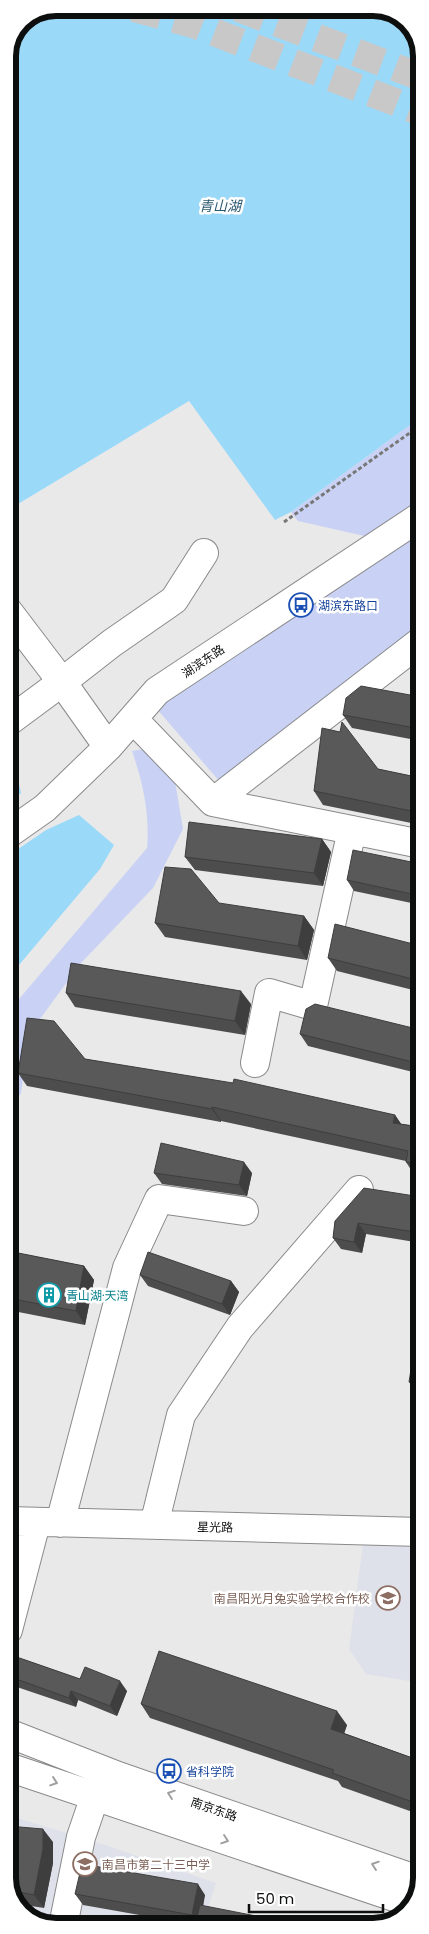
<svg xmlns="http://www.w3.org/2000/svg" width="429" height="1934" font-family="Poppins,'Noto Sans SC',sans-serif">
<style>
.built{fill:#dfe1ea}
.green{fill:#c9d2f4}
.water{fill:#9bd9f9}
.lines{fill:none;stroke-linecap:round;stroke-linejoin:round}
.major-tunnel{stroke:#c8c8c9;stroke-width:28;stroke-dasharray:28 14;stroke-linecap:butt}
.minor-casing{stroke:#8a8a8b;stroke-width:30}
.major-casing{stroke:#8a8a8b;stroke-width:30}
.path{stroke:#777778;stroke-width:3;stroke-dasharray:4 2.5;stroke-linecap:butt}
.minor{stroke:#fff;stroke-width:28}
.major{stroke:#fff;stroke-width:28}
.wall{fill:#4d4d4d}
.shaded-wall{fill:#3e3e3f}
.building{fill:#59595a;stroke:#3e3e3f}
.oneway{stroke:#9e9f9f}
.labels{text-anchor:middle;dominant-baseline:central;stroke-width:5;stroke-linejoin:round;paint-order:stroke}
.transit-label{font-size:12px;fill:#164399;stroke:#fff;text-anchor:start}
.street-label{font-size:12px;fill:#0d0e0e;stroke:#fff}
.culture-label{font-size:12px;fill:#0d838f;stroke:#fff;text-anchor:start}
.education-label{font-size:12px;fill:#785e54;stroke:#fff;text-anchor:end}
.water-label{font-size:14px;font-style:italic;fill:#2a5970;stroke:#fff}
.rim{fill:none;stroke:#0d0e0e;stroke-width:6}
</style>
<rect width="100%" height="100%" fill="#e9e9ea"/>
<path class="built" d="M363,1544L421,1547V1683L366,1674L349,1649Z
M8,1815L105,1845L216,1883L202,1926H50L24,1914L8,1887Z"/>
<path class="green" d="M421,417V502L369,537L298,521L291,512Z
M421,531V628L220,782L156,708Z
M150,748L175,781L183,829L153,888L81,963L29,1034L21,1093L8,1114V1012L147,848C150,814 143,783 132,751Z"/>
<path class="water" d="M56,8H379L405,20L421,47V417L291,512L275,520L189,401L8,510V56L22,21Z
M8,757L15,767L21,793L8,803Z
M79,815L114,845L100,869L8,978V856L46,830Z"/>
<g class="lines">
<path class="major-tunnel" d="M134,8L193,24L421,112
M238,8L421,77"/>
<g class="minor-casing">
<path id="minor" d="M8,611L62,682L108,747
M133,719L213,802L421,844
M8,722L62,682L112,643L174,600L204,553
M213,802L421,641
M8,834L45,808L108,747L157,691L421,516
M255,1063L269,993L313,1006L352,830
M8,1521L421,1532
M60,1523L127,1268L159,1199L244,1211
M154,1525L181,1415L240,1327L359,1190
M8,1630L36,1523
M63,1926L81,1837L95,1796"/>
</g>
<g class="major-casing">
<path id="major" d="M8,1733L118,1776L421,1881
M8,1767L412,1903"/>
</g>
<path class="path" d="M284,522L421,425
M95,1926L97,1914"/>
<use href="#minor" class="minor"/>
<use href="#major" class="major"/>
</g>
<path class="wall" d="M421,697V741L352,728L343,715Z
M378,769L421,778V825L323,805L314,791Z
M322,839L331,852L323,886L195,870L185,857Z
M421,864V905L354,891L347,880Z
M304,916L314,930L307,960L165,937L155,923Z
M421,946V992L337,971L328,958Z
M66,993L251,1004L245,1035L75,1007Z
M421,1030V1074L308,1046L300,1034Z
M85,1059L395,1115L401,1124L421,1127V1177L415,1176L406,1162V1161L221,1121V1122L27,1086L18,1073Z
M154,1173H252L247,1196L162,1184Z
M421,1197V1243L366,1234L362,1253L341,1249L333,1238L335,1221Z
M8,1251L84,1266L94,1280L85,1325L8,1310Z
M140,1275L231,1281L239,1292L230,1315L148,1286Z
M421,1352V1396L418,1395L409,1382Z
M8,1654L80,1679L127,1691L117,1716L78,1700L76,1707L8,1684Z
M141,1704L347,1725L344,1733L421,1761V1815L342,1787L338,1781L150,1718Z
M53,1842V1863L44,1908L18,1904L8,1887Z
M75,1894L205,1895L196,1925L83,1905Z"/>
<path class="shaded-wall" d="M322,839L331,852L323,886L314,873Z
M304,916L314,930L307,960L298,946Z
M241,991L251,1004L245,1035L235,1021Z
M212,1107L221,1121V1122L212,1109Z
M395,1115L404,1128L393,1123Z
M244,1162L252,1173L247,1196L239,1185Z
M358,1223L366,1234L362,1253L354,1242Z
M84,1266L94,1280L85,1325L76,1311Z
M231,1281L239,1292L230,1315L222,1304Z
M120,1681L127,1691L117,1716L110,1706Z
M71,1691L78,1700L76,1707L69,1698Z
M337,1711L347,1725L341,1743L331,1729Z
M43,1829L53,1842V1863L44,1908L34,1895Z
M198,1884L205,1895L200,1926L192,1915Z"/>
<path class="building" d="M361,686L421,697V729L343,715L346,698Z
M342,722L378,769L421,778V813L314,791L322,728L340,732Z
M189,822L322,839L314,873L185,857Z
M353,850L421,864V896L347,880Z
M165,867L191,869L219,903L304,916L298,946L155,923Z
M335,924L421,946V981L328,958Z
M71,963L241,991L235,1021L66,993Z
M315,1004L421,1030V1064L300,1034L306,1009Z
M27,1018L54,1021L85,1059L233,1083L234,1079L395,1115L393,1123L421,1127V1165L406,1162L408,1151L212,1107V1109L18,1073Z
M161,1143L244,1162L239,1185L154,1173Z
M364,1188L421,1197V1233L358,1223L354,1242L333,1238L335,1221Z
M8,1251L84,1266L76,1311L8,1298Z
M148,1252L231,1281L222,1304L140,1275Z
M414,1351L421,1352V1384L409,1382Z
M159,1651L337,1711L331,1729L421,1761V1805L332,1773L334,1770L141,1704Z
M8,1654L80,1679L85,1667L120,1681L110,1706L71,1691L69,1698L8,1676Z
M8,1826L43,1829V1849L34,1895L10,1890L8,1887Z
M82,1864L198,1884L192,1915L75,1894Z
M200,1905L307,1926H195Z"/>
<defs><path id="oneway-chevron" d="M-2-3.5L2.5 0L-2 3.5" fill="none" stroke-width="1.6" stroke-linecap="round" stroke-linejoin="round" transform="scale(1.25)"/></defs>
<g class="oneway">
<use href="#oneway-chevron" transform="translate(54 1782) rotate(19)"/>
<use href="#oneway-chevron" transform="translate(171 1794) rotate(-161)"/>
<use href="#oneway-chevron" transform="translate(225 1840) rotate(19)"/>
<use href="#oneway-chevron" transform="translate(375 1865) rotate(-161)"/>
</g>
<defs>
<g id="bus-ring" transform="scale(1.25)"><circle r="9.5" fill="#fff" stroke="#1a4fb4" stroke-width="1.5"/><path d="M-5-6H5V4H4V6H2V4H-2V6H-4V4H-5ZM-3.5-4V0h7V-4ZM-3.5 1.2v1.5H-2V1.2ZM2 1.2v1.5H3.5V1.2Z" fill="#1a4fb4"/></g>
<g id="building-ring" transform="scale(1.25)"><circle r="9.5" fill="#fff" stroke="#0f9aa8" stroke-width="1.5"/><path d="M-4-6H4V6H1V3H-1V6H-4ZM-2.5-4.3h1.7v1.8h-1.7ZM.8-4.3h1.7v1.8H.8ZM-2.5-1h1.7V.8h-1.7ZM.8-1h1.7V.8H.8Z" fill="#0f9aa8"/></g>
<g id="school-ring" transform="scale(1.25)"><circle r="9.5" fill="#fff" stroke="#8d6e63" stroke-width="1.5"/><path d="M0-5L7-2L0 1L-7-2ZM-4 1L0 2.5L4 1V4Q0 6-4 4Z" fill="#8d6e63"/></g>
</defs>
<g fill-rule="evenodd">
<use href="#bus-ring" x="301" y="605"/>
<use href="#building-ring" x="49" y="1295"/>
<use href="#school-ring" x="388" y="1598"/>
<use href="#bus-ring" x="169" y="1771"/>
<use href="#school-ring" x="85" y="1864"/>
</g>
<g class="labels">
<g class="transit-label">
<text x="318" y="605">湖滨东路口</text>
<text x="186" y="1771">省科学院</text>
</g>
<g class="street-label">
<text transform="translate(203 661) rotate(-34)">湖滨东路</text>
<text transform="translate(215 1527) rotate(1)">星光路</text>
<text transform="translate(214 1809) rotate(19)">南京东路</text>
</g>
<g class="culture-label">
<text x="66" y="1295">青山湖·天湾</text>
</g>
<g class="education-label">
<text x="370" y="1598">南昌阳光月兔实验学校合作校</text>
<text x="102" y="1864" text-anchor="start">南昌市第二十三中学</text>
</g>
<g class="water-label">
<text x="220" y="206">青山湖</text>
</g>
</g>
<path d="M0 0H429V1934H0ZM56 16H373A40 40 0 0 1 413 56V1878A40 40 0 0 1 373 1918H56A40 40 0 0 1 16 1878V56A40 40 0 0 1 56 16Z" fill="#fff" fill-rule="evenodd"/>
<path class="rim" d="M56 16H373A40 40 0 0 1 413 56V1878A40 40 0 0 1 373 1918H56A40 40 0 0 1 16 1878V56A40 40 0 0 1 56 16Z"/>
<path d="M249 1904v8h134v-8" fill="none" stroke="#0d0e0e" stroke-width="2.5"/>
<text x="256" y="1904" font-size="15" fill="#0d0e0e" stroke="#ffffff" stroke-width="4" paint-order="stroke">50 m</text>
</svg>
